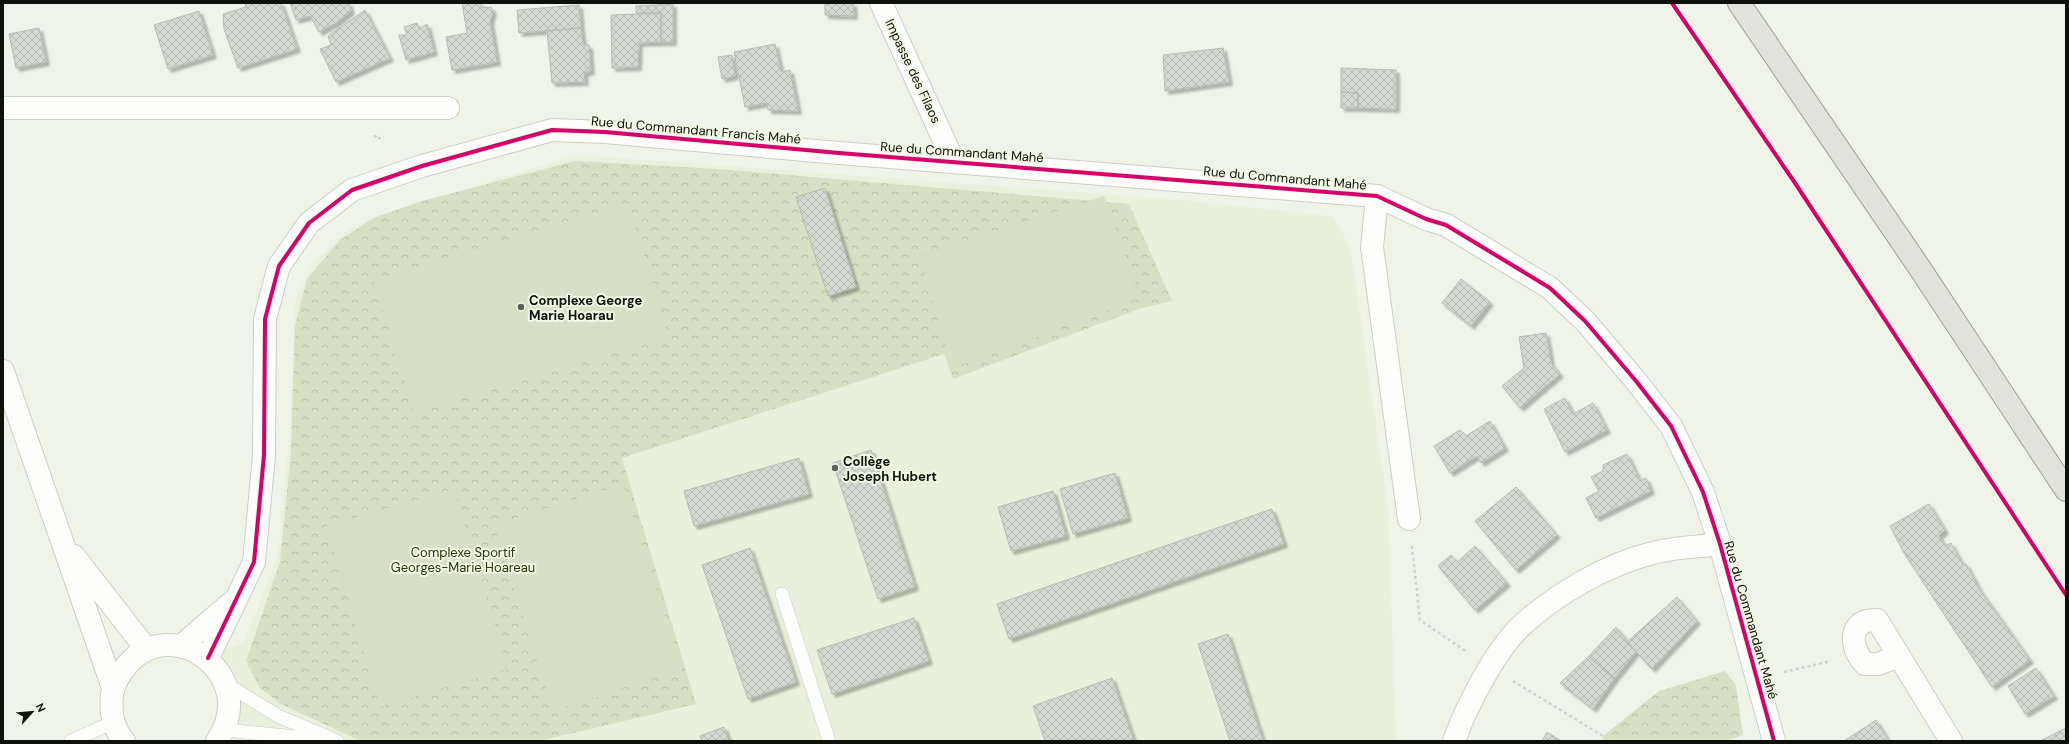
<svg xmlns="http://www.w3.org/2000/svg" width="2069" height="744" font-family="'DM Sans',sans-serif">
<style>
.built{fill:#e9f0db}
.park{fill:url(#park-crowns)}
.garden{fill:#d7dfc4}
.building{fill:url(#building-cross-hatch);stroke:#b8bbb3;filter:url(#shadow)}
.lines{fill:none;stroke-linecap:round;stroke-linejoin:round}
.service-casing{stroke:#cbcec4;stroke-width:14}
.minor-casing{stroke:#cbcec4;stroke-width:24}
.tertiary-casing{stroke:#cbcec4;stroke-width:24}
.primary-casing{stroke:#999e8d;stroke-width:24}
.path{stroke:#d1d1ce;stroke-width:2.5;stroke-dasharray:3 3;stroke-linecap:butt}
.service{stroke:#fdfdfc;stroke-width:13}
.minor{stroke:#fdfdfc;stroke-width:22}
.tertiary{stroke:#fdfdfc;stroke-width:22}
.primary{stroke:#e1e3db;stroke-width:22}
.cycleway-casing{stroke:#f2f8e4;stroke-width:6}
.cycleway{stroke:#d6006c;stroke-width:4}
.poi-dot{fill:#5d6058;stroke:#f2f8e4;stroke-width:1.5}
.labels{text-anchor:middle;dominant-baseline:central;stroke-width:4;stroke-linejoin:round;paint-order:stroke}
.street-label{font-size:13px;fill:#0e100a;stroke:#f2f8e4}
.poi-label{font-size:13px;font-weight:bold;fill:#0e100a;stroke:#f2f8e4;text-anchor:start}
.park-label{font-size:13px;fill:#2c3506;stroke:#f2f8e4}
</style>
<defs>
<pattern id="park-crowns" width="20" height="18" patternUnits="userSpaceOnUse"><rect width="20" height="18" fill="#d7dfc4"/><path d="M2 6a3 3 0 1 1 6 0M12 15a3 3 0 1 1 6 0" fill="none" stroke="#b7bea7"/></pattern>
<pattern id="building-cross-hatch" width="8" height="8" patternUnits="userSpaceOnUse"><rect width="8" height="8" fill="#d6d9d0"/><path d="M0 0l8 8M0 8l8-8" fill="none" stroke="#b6b9b1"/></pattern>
<filter id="shadow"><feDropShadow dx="3.5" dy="3.5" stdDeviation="1" flood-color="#0004"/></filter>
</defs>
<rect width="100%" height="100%" fill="#f0f4e8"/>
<path class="built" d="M577,155L1171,199L1332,216L1350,246L1388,507L1396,741H217L229,712L208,658L244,642L278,556L290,430L295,301L315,261L349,230L370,218Z"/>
<path class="park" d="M575,161L718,169L1129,204L1172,301L1142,308L953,379L944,354L622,458L696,704L539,741H361L281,704L259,687L246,661L280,562L291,452L295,326L307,279L340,240L374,218L419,202Z
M1725,671L1736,685L1743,735L1726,741H1603V736L1659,691Z"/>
<path class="garden" d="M1104,196L1141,298L952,368L920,256Z
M628,203L668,335L414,412L373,280Z
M623,484L682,669L553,711L494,525Z
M454,489L508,669L380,707L326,526Z"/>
<path class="building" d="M245,3H281L297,49L238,68L224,29L223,14L246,7Z
M290,3H349L351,11L336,23L319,32L310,16L296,20Z
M462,3H481L482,8L491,7L493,12L490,21L497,62L452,70L446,37L467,33Z
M825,3H853L854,16L825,15Z
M673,4V42H661V13H636V6Z
M579,5L581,28L519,33L517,10Z
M365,10L390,58L336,82L320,49L331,45L328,36Z
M199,11L213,55L168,69L154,25Z
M661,13V42L639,43L638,67L612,68L611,15Z
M417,23L419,29L427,24L434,52L406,60L399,35H407L404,27Z
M39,28L46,62L16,68L9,34Z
M581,28L583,45H589L591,71L584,73L585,82L552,83L547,31Z
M775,44L781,72L790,70L798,111L768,110L767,103L745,107L734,52Z
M1223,48L1229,82L1165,91L1163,55Z
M732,55L735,76L722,79L718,57Z
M1341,68L1396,70V109L1358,108V93L1341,92Z
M1341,92L1358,93V108H1341Z
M825,188L856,287L828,296L796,197Z
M1461,279L1490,302L1471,326L1442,303Z
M1546,333L1551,363L1560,374L1520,408L1502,386L1524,368L1519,337Z
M1565,398L1573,414L1593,403L1607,430L1565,452L1544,409Z
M1490,421L1505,448L1481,463L1477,456L1450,473L1434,446L1460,430L1466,436Z
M871,450L915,587L878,599L833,463Z
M1627,454L1640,481L1646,478L1651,491L1596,518L1586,498L1599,491L1591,477L1603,471V465Z
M799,458L809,494L694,526L684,491Z
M1115,473L1128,518L1073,534L1060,489Z
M1516,487L1557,535L1516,570L1475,521Z
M1053,491L1066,536L1011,551L998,507Z
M1929,504L1945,530L1939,536L1945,546L1951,543L1963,565L1966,564L1980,590L2030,660L1992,687L1904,553L1890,526Z
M1272,509L1284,544L1009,639L997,604Z
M1475,546L1507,583L1475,610L1438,566L1451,555L1457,562Z
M750,548L796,682L748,699L702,565Z
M1677,597L1697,621L1652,669L1627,642Z
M914,618L929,661L832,694L817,650Z
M1616,627L1636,652L1614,679L1589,656Z
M1228,634L1263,741H1230L1198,644Z
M1589,656L1614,679L1593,709L1560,683Z
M2036,668L2054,696L2025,714L2008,686Z
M1112,678L1134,741H1045L1033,706Z
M1876,720L1889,741H1844Z
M724,727L729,741H702L700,736Z
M2066,728V741H2040Z
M1547,732L1561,741H1542Z"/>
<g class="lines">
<g class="service-casing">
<path id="service" d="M782,594L829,741
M225,683L278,716L337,741
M225,730L325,740
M71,741L114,722"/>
</g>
<g class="minor-casing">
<path id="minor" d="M881,3L954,162
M3,108H448
M1377,196L1372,247L1409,519
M1899,656L1878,664H1865C1849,648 1848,618 1877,620L1951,741
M1454,741C1466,707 1495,651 1521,626C1556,594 1607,564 1653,553C1674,547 1698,547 1720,544"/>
</g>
<g class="tertiary-casing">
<path id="tertiary" d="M3,371L113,688
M74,556L147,650
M181,646L231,603
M208,658L254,562L264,455L265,319L279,266L309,223L352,190L422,166L552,130L605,132L839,153L1377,196L1426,219L1446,225L1550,288L1585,321L1636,381L1671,426L1703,492L1720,544L1774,741
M124,741C113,729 110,711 112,695C114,683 120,673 128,664C174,612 261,677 217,741"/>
</g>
<g class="primary-casing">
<path id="primary" d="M1739,3L1919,267L2066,490"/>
</g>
<path class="path" d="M375,135L376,139L384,137
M1412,546L1420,620L1467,652
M1784,672L1831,661
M1513,681L1603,736"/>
<use href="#service" class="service"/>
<use href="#minor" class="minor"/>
<use href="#tertiary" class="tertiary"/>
<use href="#primary" class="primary"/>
<g class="cycleway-casing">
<path id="cycleway" d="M1672,3L1795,183L2066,595
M208,658L254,562L264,455L265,319L279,266L309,223L352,190L422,166L552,130L605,132L839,153L1377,196L1426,219L1446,225L1550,288L1585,321L1636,381L1671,426L1703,492L1720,544L1774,741"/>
</g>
<use href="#cycleway" class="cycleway"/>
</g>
<g class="poi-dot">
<circle cx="521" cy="307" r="4"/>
<circle cx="835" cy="468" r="4"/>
</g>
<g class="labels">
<g class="street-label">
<text transform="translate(913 71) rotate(65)">Impasse des Filaos</text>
<text transform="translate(696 130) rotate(5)">Rue du Commandant Francis Mahé</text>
<text transform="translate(962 152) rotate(4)">Rue du Commandant Mahé</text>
<text transform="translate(1285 178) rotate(5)">Rue du Commandant Mahé</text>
<text transform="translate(1751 620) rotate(74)">Rue du Commandant Mahé</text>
</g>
<g class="poi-label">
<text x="529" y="300">Complexe George<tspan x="529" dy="15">Marie Hoarau</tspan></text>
<text x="843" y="461">Collège<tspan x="843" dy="15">Joseph Hubert</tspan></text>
</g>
<g class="park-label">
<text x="463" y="552">Complexe Sportif<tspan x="463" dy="15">Georges-Marie Hoareau</tspan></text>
</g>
</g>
<rect width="2069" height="744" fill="none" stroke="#0e100a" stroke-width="8"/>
<g transform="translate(32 712) rotate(63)" stroke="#f2f8e4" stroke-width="3" paint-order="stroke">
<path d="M0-3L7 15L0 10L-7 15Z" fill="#0e100a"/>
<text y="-6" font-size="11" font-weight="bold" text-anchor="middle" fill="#0e100a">N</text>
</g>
</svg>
